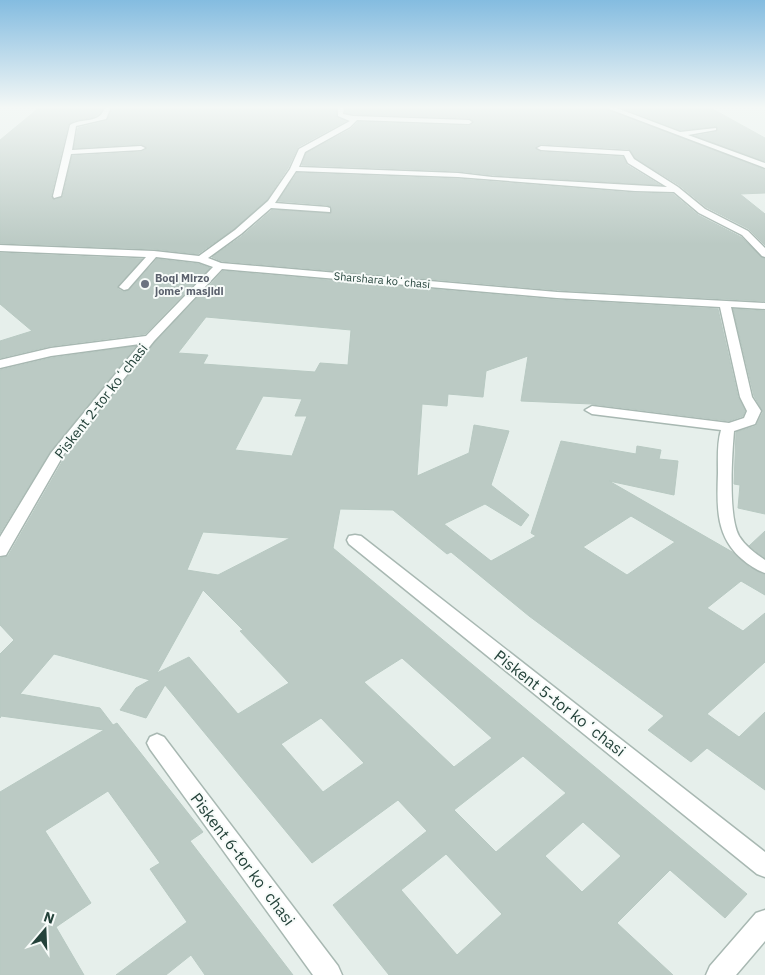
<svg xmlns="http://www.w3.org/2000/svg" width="765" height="975" font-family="'IBM Plex Sans',sans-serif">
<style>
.building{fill:#bbcac4;stroke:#b8c9c2;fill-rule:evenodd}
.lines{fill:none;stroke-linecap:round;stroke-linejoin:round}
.minor-casing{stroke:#a8b8b2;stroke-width:3}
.minor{fill:#fff;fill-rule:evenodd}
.worship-dot{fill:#6b7280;stroke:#f7fbf9;stroke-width:2}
.labels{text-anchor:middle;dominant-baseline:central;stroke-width:4;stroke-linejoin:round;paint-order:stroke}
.far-worship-label{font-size:11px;font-weight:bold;fill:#5b616d;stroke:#f7fbf9;text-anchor:start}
.far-street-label{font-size:11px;fill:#24423a;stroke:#f7fbf9}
.street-label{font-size:14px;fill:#24423a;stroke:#f7fbf9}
.near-street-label{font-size:16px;fill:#24423a;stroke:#f7fbf9}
</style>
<rect width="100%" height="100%" fill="#e6efeb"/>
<path class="building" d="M40,107H103L101,112L94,117L74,121L68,125L51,196L55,200L63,196L72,156L141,152L147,149L141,144L74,148L78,128L106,121L113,107H336L337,118L346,121L298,147L288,168L267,200L234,229L198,254L154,249L0,243V140Z
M346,107H602L765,170V193L740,194L765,214V245L749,229L706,207L679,185L635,158L629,149L541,144L535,147L541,152L623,157L627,165L660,185L492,175L458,171L302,165L306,153L351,129L358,122L469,126L474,123L469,118L353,114L345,113Z
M620,107H709L765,138V161L695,136L716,132L717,127L680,130Z
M297,173L458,179L635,193L673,194L698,215L741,237L761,257L765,259V301L557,290L221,261L212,257L242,236L272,210L331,213L332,207L327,205L278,201Z
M0,253L142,259L118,286V289L124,292L129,290L157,259L199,264L210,268L145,334L51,346L0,358V341L32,331L0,304Z
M223,271L557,300L718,309L738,397L745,411L743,416L729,421L592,404L521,401L528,356L486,371L483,397L448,394L447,406L422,404L417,476L469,453L474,425L509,431L491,485L529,515L521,526L485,504L444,524L491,561L536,536L531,533L561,441L636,454L637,446L661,450L659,459L678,461L674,495L609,481L734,553L749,567L765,575V595L741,581L707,608L743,631L765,613V662L707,714L739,737L765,712V790L707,748L691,762L648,730L664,716L529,616L451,552L447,554L393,510L340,509L333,548L747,894L725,918L670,870L617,923L673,975H389L333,905L427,831L398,800L312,863L165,685L146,718L120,710L136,688L150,680L54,654L20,694L100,708L113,725L117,723L203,832L190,841L293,975H205L191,955L166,975H116L187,922L150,869L160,863L108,791L45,831L91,903L56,927L84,975H0V792L104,730L1,716L0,718V654L14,640L0,625V558L8,556L66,455L155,342ZM206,317L351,330L348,365L320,363L315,372L203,364L208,355L178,353ZM263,396L302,399L295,416H307L292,456L235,450ZM631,516L675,542L627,575L583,547ZM203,532L290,538L218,575L187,570ZM203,590L243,630L240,631L289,683L238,714L189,657L157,673ZM402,658L492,738L454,767L364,682ZM321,718L364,763L323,792L281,744ZM523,756L566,793L496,852L454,810ZM583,822L621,856L582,892L545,856ZM446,854L502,914L457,955L401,890Z
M733,309L765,311V514L738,508L740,485L734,484L736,432L756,426L763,412L754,396Z
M136,346L50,452L0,533V370L51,358Z
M765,531V558L749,546Z"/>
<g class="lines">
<g class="minor-casing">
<path id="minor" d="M105,107H111L106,119L76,126L72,150L141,146L145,148L141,150L71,154L61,196L54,198L53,196L70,125C82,117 100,125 105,107Z
M338,107H344L343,114L353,116L469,120L472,122L469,124L357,120L350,127L305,152L299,167L458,173L492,177L667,187L628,163L624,155L541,150L537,148L541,146L626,151H629L634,159L678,187L705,209L748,231L765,248V257L762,256L742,235L699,213L674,192L635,191L458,177L296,171L275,203L327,207L330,208V212L271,208L241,234L208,258L221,263L557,292L765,303V309L731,307L752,397L761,411L755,424L734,431C732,455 728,516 739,536C745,546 755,553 765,560V573C756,570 749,565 742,559C715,536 717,505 718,473C718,459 717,443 721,430L592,414L585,410L592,406L729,423L744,418L747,411L740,397L720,307L557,298L222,269L154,341L64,454L6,555L0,556V537L51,453L140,344L51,356L0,368V360L51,348L146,336L213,267L199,262L156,257L128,289L124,290L119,287L146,257L0,251V245L154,251L199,256L235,230L268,201L290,169L299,149L350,121L338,116Z
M604,107H614L680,132L716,128V130L688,135L765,163V168Z
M355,535L361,536L765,852V877L757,874L349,544L347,540L349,536Z
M157,734L164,737L338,966L342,975H313L150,749L147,743L150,737Z
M765,910V941L736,975H706L710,966L756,913Z"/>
</g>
<use href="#minor" class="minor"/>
</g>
<linearGradient id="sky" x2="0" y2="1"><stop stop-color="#84bce0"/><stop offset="0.44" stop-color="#f4f8f6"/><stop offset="1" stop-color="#f4f8f6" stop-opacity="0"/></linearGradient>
<rect width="765" height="244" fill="url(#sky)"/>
<circle class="worship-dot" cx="145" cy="284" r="5"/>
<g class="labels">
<g class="far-worship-label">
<text x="155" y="278">Boqi Mirzo<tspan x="155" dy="13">jome’ masjidi</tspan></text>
</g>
<g class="far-street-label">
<text transform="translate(382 280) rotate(5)">Sharshara koʻchasi</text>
</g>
<g class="street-label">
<text transform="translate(101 401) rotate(-52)">Piskent 2-tor koʻchasi</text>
</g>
<g class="near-street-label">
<text transform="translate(560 703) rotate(38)">Piskent 5-tor koʻchasi</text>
<text transform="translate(243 859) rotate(53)">Piskent 6-tor koʻchasi</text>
</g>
</g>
<g transform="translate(45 930) rotate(19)" stroke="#f7fbf9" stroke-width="4" paint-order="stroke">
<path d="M0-4L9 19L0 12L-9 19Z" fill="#24423a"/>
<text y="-8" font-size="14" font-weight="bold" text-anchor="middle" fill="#24423a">N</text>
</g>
</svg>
